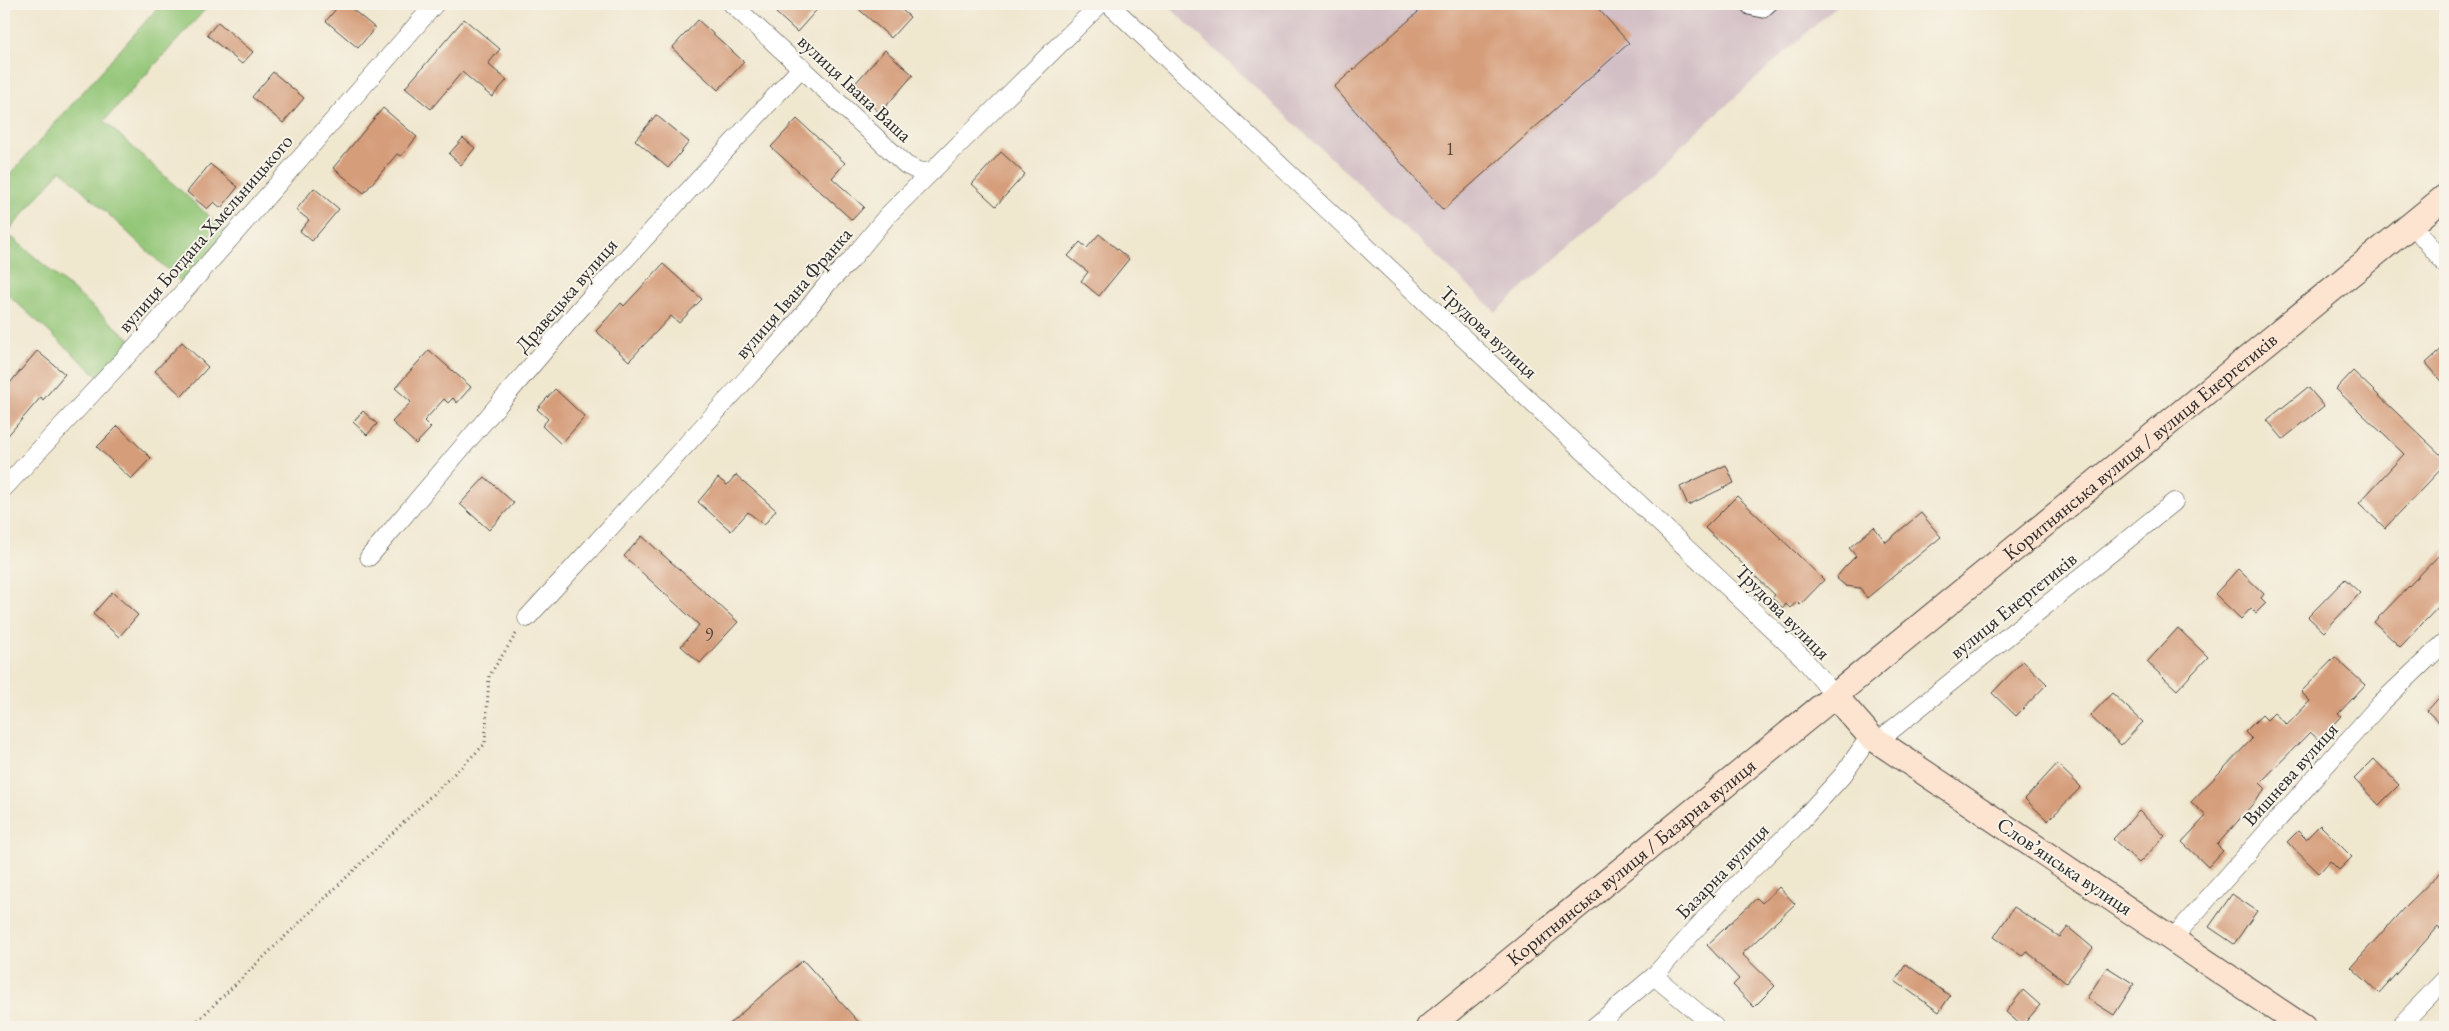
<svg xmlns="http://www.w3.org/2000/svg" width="2449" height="1031" font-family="'EB Garamond',serif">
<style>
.industrial{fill:#d2bec5}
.green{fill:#93c677;stroke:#5f7851}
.building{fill:#d59d7a}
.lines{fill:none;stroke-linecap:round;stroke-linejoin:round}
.lane-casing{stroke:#494744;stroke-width:11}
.street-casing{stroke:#494744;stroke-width:19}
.secondary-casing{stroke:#494744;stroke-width:27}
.path{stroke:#494744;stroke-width:3;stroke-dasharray:1 4;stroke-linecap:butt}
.lane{stroke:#fff;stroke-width:9}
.street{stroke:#fff;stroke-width:18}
.secondary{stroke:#fde4d1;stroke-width:25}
.labels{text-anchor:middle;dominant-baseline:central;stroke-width:4;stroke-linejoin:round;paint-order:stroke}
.number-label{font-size:18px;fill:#56483f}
.street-label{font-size:20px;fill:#2b2b2b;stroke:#f7f3e8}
</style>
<rect width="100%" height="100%" fill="#f7f3e8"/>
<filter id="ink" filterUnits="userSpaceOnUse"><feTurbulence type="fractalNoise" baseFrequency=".02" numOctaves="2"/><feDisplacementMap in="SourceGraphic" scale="10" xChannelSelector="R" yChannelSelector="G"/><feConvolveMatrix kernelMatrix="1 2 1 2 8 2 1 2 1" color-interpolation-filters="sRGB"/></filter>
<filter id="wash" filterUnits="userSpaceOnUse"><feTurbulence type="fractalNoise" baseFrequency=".0096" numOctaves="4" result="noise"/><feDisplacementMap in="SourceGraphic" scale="20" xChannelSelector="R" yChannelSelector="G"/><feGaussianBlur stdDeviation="1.12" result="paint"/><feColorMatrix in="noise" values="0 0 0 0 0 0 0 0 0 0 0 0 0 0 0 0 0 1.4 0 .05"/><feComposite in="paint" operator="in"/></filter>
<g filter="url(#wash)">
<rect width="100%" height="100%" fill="#f0e7cf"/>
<path class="industrial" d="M1166,4H1839L1496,312Z"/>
<path class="green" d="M161,4H210L104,121L231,236L186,287L61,170L7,233L137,345L102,380L4,291V181Z"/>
<g id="blocks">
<path class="building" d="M340,4H346L375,28L358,48L326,21Z
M784,4H822L797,32L776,13Z
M853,4H895L910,17L891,38Z
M1427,4H1594L1629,43L1443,210L1334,87Z
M464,19L500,49L488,64L507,80L492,97L462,72L431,109L405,88Z
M698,20L744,62L718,90L672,48Z
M218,22L253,52L242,64L207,35Z
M885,50L913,75L880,113L851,88Z
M273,72L304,98L283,123L252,97Z
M383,108L417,137L401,156L397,154L364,193L333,168Z
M656,115L689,142L668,168L635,140Z
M797,119L845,163L832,178L864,207L852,220L771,147Z
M463,138L475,148L461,165L449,154Z
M1001,152L1025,174L996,206L972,184Z
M210,164L238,187L221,208L214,202L207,209L187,192Z
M314,188L339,209L312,241L300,231L309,220L296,210Z
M1099,234L1129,259L1099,296L1081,281L1088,272L1068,256L1080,242L1087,248Z
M663,264L702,299L679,323L671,316L629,361L596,331L621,303L624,306Z
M182,342L208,367L182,396L155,371Z
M2445,346V385L2426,363Z
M429,350L471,387L457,403L453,398L448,403L444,399L424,421L431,428L416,444L392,422L411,402L395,388Z
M37,351L65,374L43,400L41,397L4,440V390Z
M2353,371L2445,459V465L2385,528L2359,503L2404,454L2336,389Z
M2308,387L2324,406L2283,439L2267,420Z
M555,389L585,417L561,444L542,426L548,419L537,409Z
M363,411L377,424L367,435L353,422Z
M118,426L151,458L131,479L97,447Z
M1726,465L1734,483L1688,505L1680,487Z
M736,475L776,510L764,525L748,512L731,531L698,502L718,478L727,485Z
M485,477L514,503L489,530L460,504Z
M1737,496L1824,580L1800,605L1797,602L1790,608L1786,604L1783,608L1772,598L1775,595L1705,528Z
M1921,513L1941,537L1867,598L1860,588L1846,586L1836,578L1844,568L1856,556L1849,548L1874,527L1886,542Z
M642,536L738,622L700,663L681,646L699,625L624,556Z
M2445,549V600L2400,647L2374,622Z
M2238,569L2264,594L2261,598L2266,603L2256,613L2251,608L2241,619L2215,594Z
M2345,579L2360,593L2324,632L2308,617Z
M112,592L138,615L119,637L93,614Z
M2178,628L2208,657L2177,690L2147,662Z
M2335,657L2365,685L2338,714L2341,716L2319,740L2310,732L2260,783L2266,789L2217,845L2223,851L2208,867L2182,842L2206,816L2191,802L2252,739L2245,732L2262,715L2267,720L2274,713L2287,725L2310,701L2301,692Z
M2023,661L2047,684L2016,716L1992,693Z
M2445,691V728L2427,711Z
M2112,693L2143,722L2121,745L2090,716Z
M2374,759L2399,785L2379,805L2354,779Z
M2057,764L2081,787L2048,821L2025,799Z
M2139,811L2165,836L2139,863L2113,839Z
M2320,825L2352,857L2339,870L2330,861L2319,873L2287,842L2298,831L2306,839Z
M2445,868V934L2438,927L2379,993L2351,967L2404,908Z
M1779,887L1795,904L1742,954L1775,986L1754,1007L1733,985L1739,979L1707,945L1757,898L1762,903Z
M2232,894L2257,911L2234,944L2209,927Z
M2014,907L2060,937L2068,927L2093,948L2066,983L2026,951L2022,956L1994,937Z
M803,960L863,1027H726L753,1003Z
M1906,964L1950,996L1939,1012L1895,981Z
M2107,967L2134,984L2114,1015L2087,998Z
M2023,990L2040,1005L2022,1026L2006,1012Z"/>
</g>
</g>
<g filter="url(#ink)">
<use href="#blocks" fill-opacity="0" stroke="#494744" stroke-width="1"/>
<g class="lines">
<g class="lane-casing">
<path id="lane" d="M1743,4L1749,10L1764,13L1774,4"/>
</g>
<g class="street-casing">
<path id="street" d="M732,4L906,165L920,172L932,171
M1109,4L1803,658L1835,696
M2412,224L2445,264
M4,488L137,345L435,4
M369,557L578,311L802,67
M527,618L786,336L828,283L850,261L887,216L1100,4
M1878,741L2174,502
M2172,939L2381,703L2445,642
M1654,976L1715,1027
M1594,1027L1654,976L1724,897L1800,822L1843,775L1870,736
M2399,1027L2445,979"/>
</g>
<g class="secondary-casing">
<g id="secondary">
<path d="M1835,696L1870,736L2303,1027"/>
<path id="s1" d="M1429,1027L2445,197"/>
</g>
</g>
<path class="path" d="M191,1027L485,744L489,676L518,631"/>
<use href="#lane" class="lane"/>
<use href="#street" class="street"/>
<use href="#secondary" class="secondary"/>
</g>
</g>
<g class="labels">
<g class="number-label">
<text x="1450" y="148">1</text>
<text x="709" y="634">9</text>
</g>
<g class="street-label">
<text transform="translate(855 88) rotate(43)">вулиця Івана Ваша</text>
<text transform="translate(205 233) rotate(-49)">вулиця Богдана Хмельницького</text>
<text transform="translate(793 293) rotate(-49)">вулиця Івана Франка</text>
<text transform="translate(566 295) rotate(-49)">Дравецька вулиця</text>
<text transform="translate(1489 332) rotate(43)">Трудова вулиця</text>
<text stroke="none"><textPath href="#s1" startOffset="918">Коритнянська вулиця / вулиця Енергетиків</textPath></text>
<text transform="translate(2013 605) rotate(-39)">вулиця Енергетиків</text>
<text transform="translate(1783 612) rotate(45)">Трудова вулиця</text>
<text transform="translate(2290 774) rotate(-48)">Вишнева вулиця</text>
<text stroke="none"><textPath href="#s1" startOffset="261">Коритнянська вулиця / Базарна вулиця</textPath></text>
<text transform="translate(2065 866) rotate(34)">Словʼянська вулиця</text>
<text transform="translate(1722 871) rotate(-46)">Базарна вулиця</text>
</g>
</g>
<rect width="2449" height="1031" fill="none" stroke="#f7f3e8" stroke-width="20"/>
</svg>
